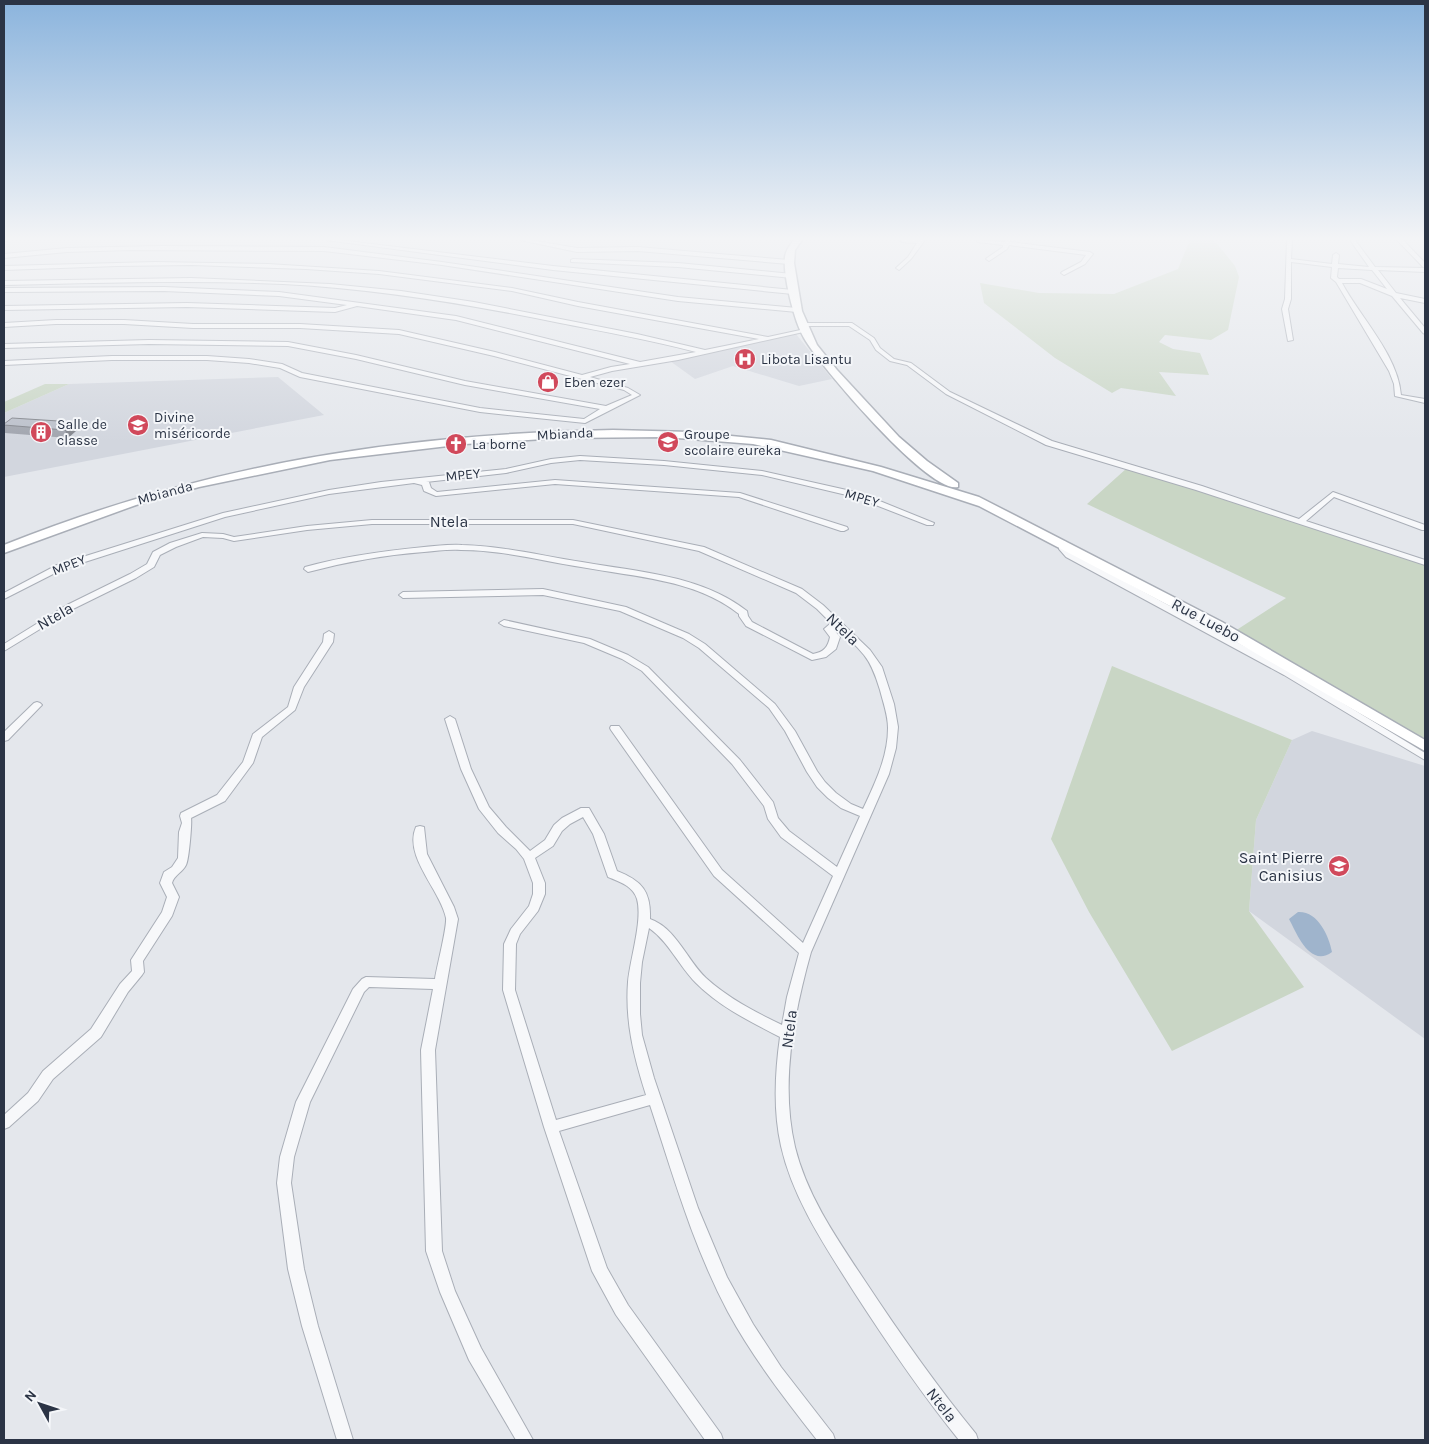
<svg xmlns="http://www.w3.org/2000/svg" width="1429" height="1444" font-family="Karla,sans-serif">
<style>
.built{fill:#d2d6de}
.green{fill:#c9d6c5}
.water{fill:#9fb4cc}
.lines{fill:none;stroke-linecap:round;stroke-linejoin:round}
.street-casing{stroke:#a9aeb7;stroke-width:2}
.secondary-casing{stroke:#a9aeb7;stroke-width:3}
.street{fill:#f7f8fa;fill-rule:evenodd}
.secondary{fill:#fff;fill-rule:evenodd}
.wall{fill:#a1a5ae}
.shaded-wall{fill:#83868d}
.building{fill:#bbc0ca;stroke:#83868d}
.labels{text-anchor:middle;dominant-baseline:central;stroke-width:4;stroke-linejoin:round;paint-order:stroke}
.far-poi-label{font-size:14px;fill:#2b3445;stroke:#f4f6f9;text-anchor:start}
.far-street-label{font-size:14px;fill:#2b3445;stroke:#f4f6f9}
.street-label{font-size:16px;fill:#2b3445;stroke:#f4f6f9}
.poi-label{font-size:16px;fill:#2b3445;stroke:#f4f6f9;text-anchor:end}
</style>
<rect width="100%" height="100%" fill="#e4e7ec"/>
<path class="built" d="M796,334L832,379L799,386L733,366L695,379L670,361Z
M278,377L324,415L4,477V413L69,384Z
M1312,731L1425,766V1039L1249,911L1256,820L1292,740Z"/>
<path class="green" d="M1190,240H1214L1235,266L1239,277L1228,330L1211,340L1165,335L1159,342L1173,349L1200,353L1209,375L1159,372L1176,396L1121,388L1112,393L1055,358L984,303L980,283L1039,293L1114,294L1178,269Z
M45,384H69L4,413V402Z
M1127,468L1425,565V740L1235,631L1286,598L1087,504Z
M1112,666L1292,740L1256,820L1249,911L1304,987L1172,1051L1089,912L1051,839Z"/>
<path class="water" d="M1298,912C1318,911 1329,936 1332,952C1310,968 1297,934 1289,919Z"/>
<g class="lines">
<g class="street-casing">
<path id="street" d="M4,240H9L4,242Z
M326,240H339L553,266L793,290L796,292L793,294L553,270Z
M520,240H530L577,248L638,247L789,260L792,262L789,264L638,251L577,252Z
M900,240H925L911,259L899,270L896,268L908,257L917,243L902,242Z
M976,240L1005,242L1006,240H1010V242L1090,252L1093,254L1085,264L1064,275L1061,273L1062,272L1081,262L1086,255L1009,245L1007,249L989,261L986,259L987,258L1003,247V245L978,242Z
M1287,240H1292L1291,259L1332,264L1333,255L1336,253L1339,255L1338,264L1369,267L1350,240H1355L1375,267L1425,268V272L1378,270L1396,293L1425,299V303L1400,298L1425,328V334L1423,333L1392,296L1360,283H1342C1360,317 1398,355 1401,395L1425,399V403L1395,396L1394,384L1389,371L1336,282L1331,278L1332,267L1291,262V299L1288,309L1293,340L1288,341L1282,309L1285,299ZM1338,268L1372,270L1387,289L1361,279H1339L1337,277Z
M1397,240H1403L1425,263V268L1423,267Z
M161,246L324,247L442,262L678,297L797,308L800,310L797,312L678,301L442,265L324,251L130,250L67,252L4,258V254L67,248Z
M573,259L678,263L792,274L795,276L792,278L678,267L571,262V260Z
M155,262L268,264L379,271L512,288L578,302L768,337L805,329L808,331L678,360L612,371L590,377L628,388L640,395L585,423L480,412L300,377L280,368L249,363L207,360H112L4,365V361L112,356H207L249,359L282,364L302,373L480,408L584,419L600,409L465,385L356,359L288,346L149,344L4,348V344L149,340L288,342L356,355L465,381L606,406L632,395L624,390L494,356L399,334L300,328H193L124,324H56L4,327V323L56,320H124L193,324H300L399,330L495,352L582,375L611,367L630,364L456,320L357,306L335,312L187,307L4,310V306L187,303L335,308L347,305L279,296L164,291L4,292V288L164,287L279,292L456,316L640,362L696,352C651,340 605,332 560,323C468,304 377,289 283,284C190,280 97,283 4,285V281L191,278L330,284L401,291L474,302L637,334L705,350L759,339L578,306L512,291L379,274L306,269L192,265L117,266L4,270V266Z
M802,323H852L874,338L880,348L894,359L911,363L950,392L1052,441L1202,486L1299,519L1333,492L1425,525V530H1422L1334,497L1306,521L1425,560V565L1196,490L1046,445L946,394L907,365L890,361L876,350L870,340L849,326H800V324Z
M580,456L664,461L762,471L860,493L934,523L933,525H927L855,497L762,475L664,465L580,460L551,463L506,473L426,482H429L431,488L437,492L555,480L740,493L847,527L848,529L844,531H841L739,497L555,484L436,496L424,491L422,485L414,483L329,494L225,517L63,569L4,599V593L57,565L223,513L329,490L381,482L506,469L551,459Z
M372,520H573L704,547L802,589L823,605L870,650L882,667L894,704L898,727L896,748L889,774L811,952C794,1013 780,1083 795,1147C807,1196 837,1239 865,1281C900,1334 936,1385 976,1434L978,1440H959C921,1393 887,1343 854,1292C825,1246 793,1199 781,1146C773,1111 775,1072 780,1037C751,1022 720,1007 696,983C679,966 669,942 649,928L642,962L640,983V1014L642,1035L654,1078L698,1208L727,1277L753,1324L781,1367L833,1434L835,1440H817C785,1399 753,1358 728,1312C693,1246 673,1175 650,1105L559,1131L607,1268L628,1305L721,1434L723,1440H705L616,1315L592,1271L544,1127L503,990L504,944L511,929L529,906L533,894V883L524,859L516,849L498,833L479,809L461,769L445,719L450,716L455,719L471,769L489,807L506,827L530,851L545,840L554,825L562,818L581,808H589L604,834L617,871C642,881 651,891 650,919C676,928 687,960 706,978C728,998 755,1012 782,1025L787,997L799,953L714,876L611,730L610,728L611,726H619L722,870L803,943L833,876L781,837L768,819L764,806L732,764L642,671L622,659L584,643L504,626L499,623L504,620L590,639L628,655L648,667L740,760L773,802L778,818L789,831L837,867L860,816L841,808L828,798L817,787L807,772L785,731L769,708L699,648L683,638L620,611L543,595L403,598L399,595L403,592L543,589L626,607L689,634L705,644L775,704L795,731L817,771L825,782L836,793L851,804L863,809C875,783 888,757 888,728C888,715 883,702 880,690C876,677 872,665 864,655C856,645 846,636 836,628L834,630L840,637L836,649L826,657L812,660L746,626L739,616V614C695,579 635,577 581,567C542,561 502,550 461,550C449,549 436,551 424,552C384,555 346,562 308,572L304,569L305,567C344,556 384,551 424,547C437,546 450,544 462,545C503,546 542,556 582,562C638,572 701,575 747,611L748,616L752,622L813,654C824,652 828,647 830,637L824,629L831,623L817,609L796,593L699,551L573,524H372L307,530L234,541L223,538L203,537L176,547L160,555L154,567L136,578L73,609L4,651V644L67,605L130,574L147,564L153,552L170,543L202,533L223,534L234,537L307,526ZM583,817L593,834L608,877C620,882 633,886 637,899C643,920 630,959 628,982C625,1022 634,1057 646,1095L556,1120L515,990L516,944L520,934L538,911L545,894V883L535,858L553,846L562,831L570,824Z
M1059,541H1065L1067,548L1072,553L1290,671L1425,753V760L1284,675L1066,557L1059,549Z
M329,631L334,634L333,642L304,687L295,710L262,737L253,763L225,801L191,818C192,822 189,860 186,865C182,873 174,875 172,883L179,897L172,916L143,961L144,972L142,975L128,992L101,1037L53,1079L38,1101L9,1127L4,1129V1115L28,1093L43,1071L91,1029L120,984L132,971L131,960L162,912L167,897L160,883L164,872L172,867L178,858L179,832L182,823L180,816L181,813L217,795L243,762L253,734L288,707L294,687L323,642L324,634Z
M37,702L40,703L42,705L40,707L8,740L4,741V732L34,703Z
M420,826L424,827L427,854L454,907L458,919L435,1050L442,1251L455,1291L481,1348L533,1440H516L469,1360L440,1292L426,1251L421,1050L433,989L369,987L364,992L310,1102L294,1157L291,1183L304,1269L318,1326L353,1440H337L302,1326L288,1269L277,1183L280,1157L296,1102L353,989L362,979L366,977L435,979C437,966 447,928 446,918C441,891 403,856 416,827Z"/>
</g>
<g class="secondary-casing">
<path id="secondary" d="M794,240H802L795,250L794,263L802,311L817,345L837,370L899,437L927,461L958,483V487C930,495 819,365 804,338C794,321 783,276 785,257C786,250 790,245 794,240Z
M613,430L691,432L771,440L881,467L979,497L1222,622L1425,740V751L1212,628L979,506L873,471L753,444L665,437L560,438L465,444L330,460L199,487L136,505L4,553V545C204,465 398,434 613,430Z"/>
</g>
<use href="#street" class="street"/>
<use href="#secondary" class="secondary"/>
</g>
<path class="wall" d="M74,422L77,430L68,438L5,433L4,430V424Z"/>
<path class="shaded-wall" d="M74,422L77,430L68,438L65,430Z"/>
<path class="building" d="M12,418L74,422L65,430L4,425V424Z"/>
<linearGradient id="sky" x2="0" y2="1"><stop stop-color="#8bb4dd"/><stop offset="0.54" stop-color="#f3f4f6"/><stop offset="1" stop-color="#f3f4f6" stop-opacity="0"/></linearGradient>
<rect width="1429" height="442" fill="url(#sky)"/>
<defs>
<g id="hospital-disc" transform="scale(1.125)"><circle r="9.5" fill="#d1495b" stroke="#f4f6f9"/><path d="M-5-5h3v3.5h4V-5h3V5h-3V1.5h-4V5h-3Z" fill="#fff"/></g>
<g id="shop-disc" transform="scale(1.125)"><circle r="9.5" fill="#d1495b" stroke="#f4f6f9"/><path d="M-5-2.5h2.3a2.7 3.5 0 0 1 5.4 0H5L5.5 6h-11ZM-1.5-2.5h3a1.5 2.3 0 0 0-3 0Z" fill="#fff"/></g>
<g id="school-disc" transform="scale(1.125)"><circle r="9.5" fill="#d1495b" stroke="#f4f6f9"/><path d="M0-5L7-2L0 1L-7-2ZM-4 1L0 2.5L4 1V4Q0 6-4 4Z" fill="#fff"/></g>
<g id="building-disc" transform="scale(1.125)"><circle r="9.5" fill="#d1495b" stroke="#f4f6f9"/><path d="M-4-6H4V6H1V3H-1V6H-4ZM-2.5-4.3h1.7v1.8h-1.7ZM.8-4.3h1.7v1.8H.8ZM-2.5-1h1.7V.8h-1.7ZM.8-1h1.7V.8H.8Z" fill="#fff"/></g>
<g id="church-disc" transform="scale(1.125)"><circle r="9.5" fill="#d1495b" stroke="#f4f6f9"/><path d="M-1.2-6h2.4v3.5h3.3v2.4h-3.3V6h-2.4V-.1h-3.3v-2.4h3.3Z" fill="#fff"/></g>
<g id="university-disc" transform="scale(1.125)"><circle r="9.5" fill="#d1495b" stroke="#f4f6f9"/><path d="M0-5L7-2L0 1L-7-2ZM-4 1L0 2.5L4 1V4Q0 6-4 4Z" fill="#fff"/></g>
</defs>
<g fill-rule="evenodd">
<use href="#hospital-disc" x="745" y="359"/>
<use href="#shop-disc" x="548" y="382"/>
<use href="#school-disc" x="138" y="425"/>
<use href="#building-disc" x="41" y="432"/>
<use href="#school-disc" x="668" y="442"/>
<use href="#church-disc" x="456" y="444"/>
<use href="#university-disc" x="1339" y="866"/>
</g>
<g class="labels">
<g class="far-poi-label">
<text x="761" y="359">Libota Lisantu</text>
<text x="564" y="382">Eben ezer</text>
<text x="154" y="417">Divine<tspan x="154" dy="16">miséricorde</tspan></text>
<text x="57" y="424">Salle de<tspan x="57" dy="16">classe</tspan></text>
<text x="684" y="434">Groupe<tspan x="684" dy="16">scolaire eureka</tspan></text>
<text x="472" y="444">La borne</text>
</g>
<g class="far-street-label">
<text transform="translate(565 434) rotate(-3)">Mbianda</text>
<text transform="translate(463 475) rotate(-6)">MPEY</text>
<text transform="translate(165 493) rotate(-15)">Mbianda</text>
<text transform="translate(862 498) rotate(17)">MPEY</text>
<text transform="translate(69 565) rotate(-21)">MPEY</text>
</g>
<g class="street-label">
<text x="449" y="521">Ntela</text>
<text transform="translate(55 616) rotate(-30)">Ntela</text>
<text transform="translate(1206 620) rotate(28)">Rue Luebo</text>
<text transform="translate(843 629) rotate(44)">Ntela</text>
<text transform="translate(789 1029) rotate(-83)">Ntela</text>
<text transform="translate(942 1405) rotate(52)">Ntela</text>
</g>
<g class="poi-label">
<text x="1323" y="857">Saint Pierre<tspan x="1323" dy="18">Canisius</tspan></text>
</g>
</g>
<rect width="1429" height="1444" fill="none" stroke="#2b3445" stroke-width="10"/>
<g transform="translate(40 1404) rotate(310)" stroke="#f4f6f9" stroke-width="4" paint-order="stroke">
<path d="M0-4L9 19L0 12L-9 19Z" fill="#2b3445"/>
<text y="-8" font-size="14" font-weight="bold" text-anchor="middle" fill="#2b3445">N</text>
</g>
</svg>
